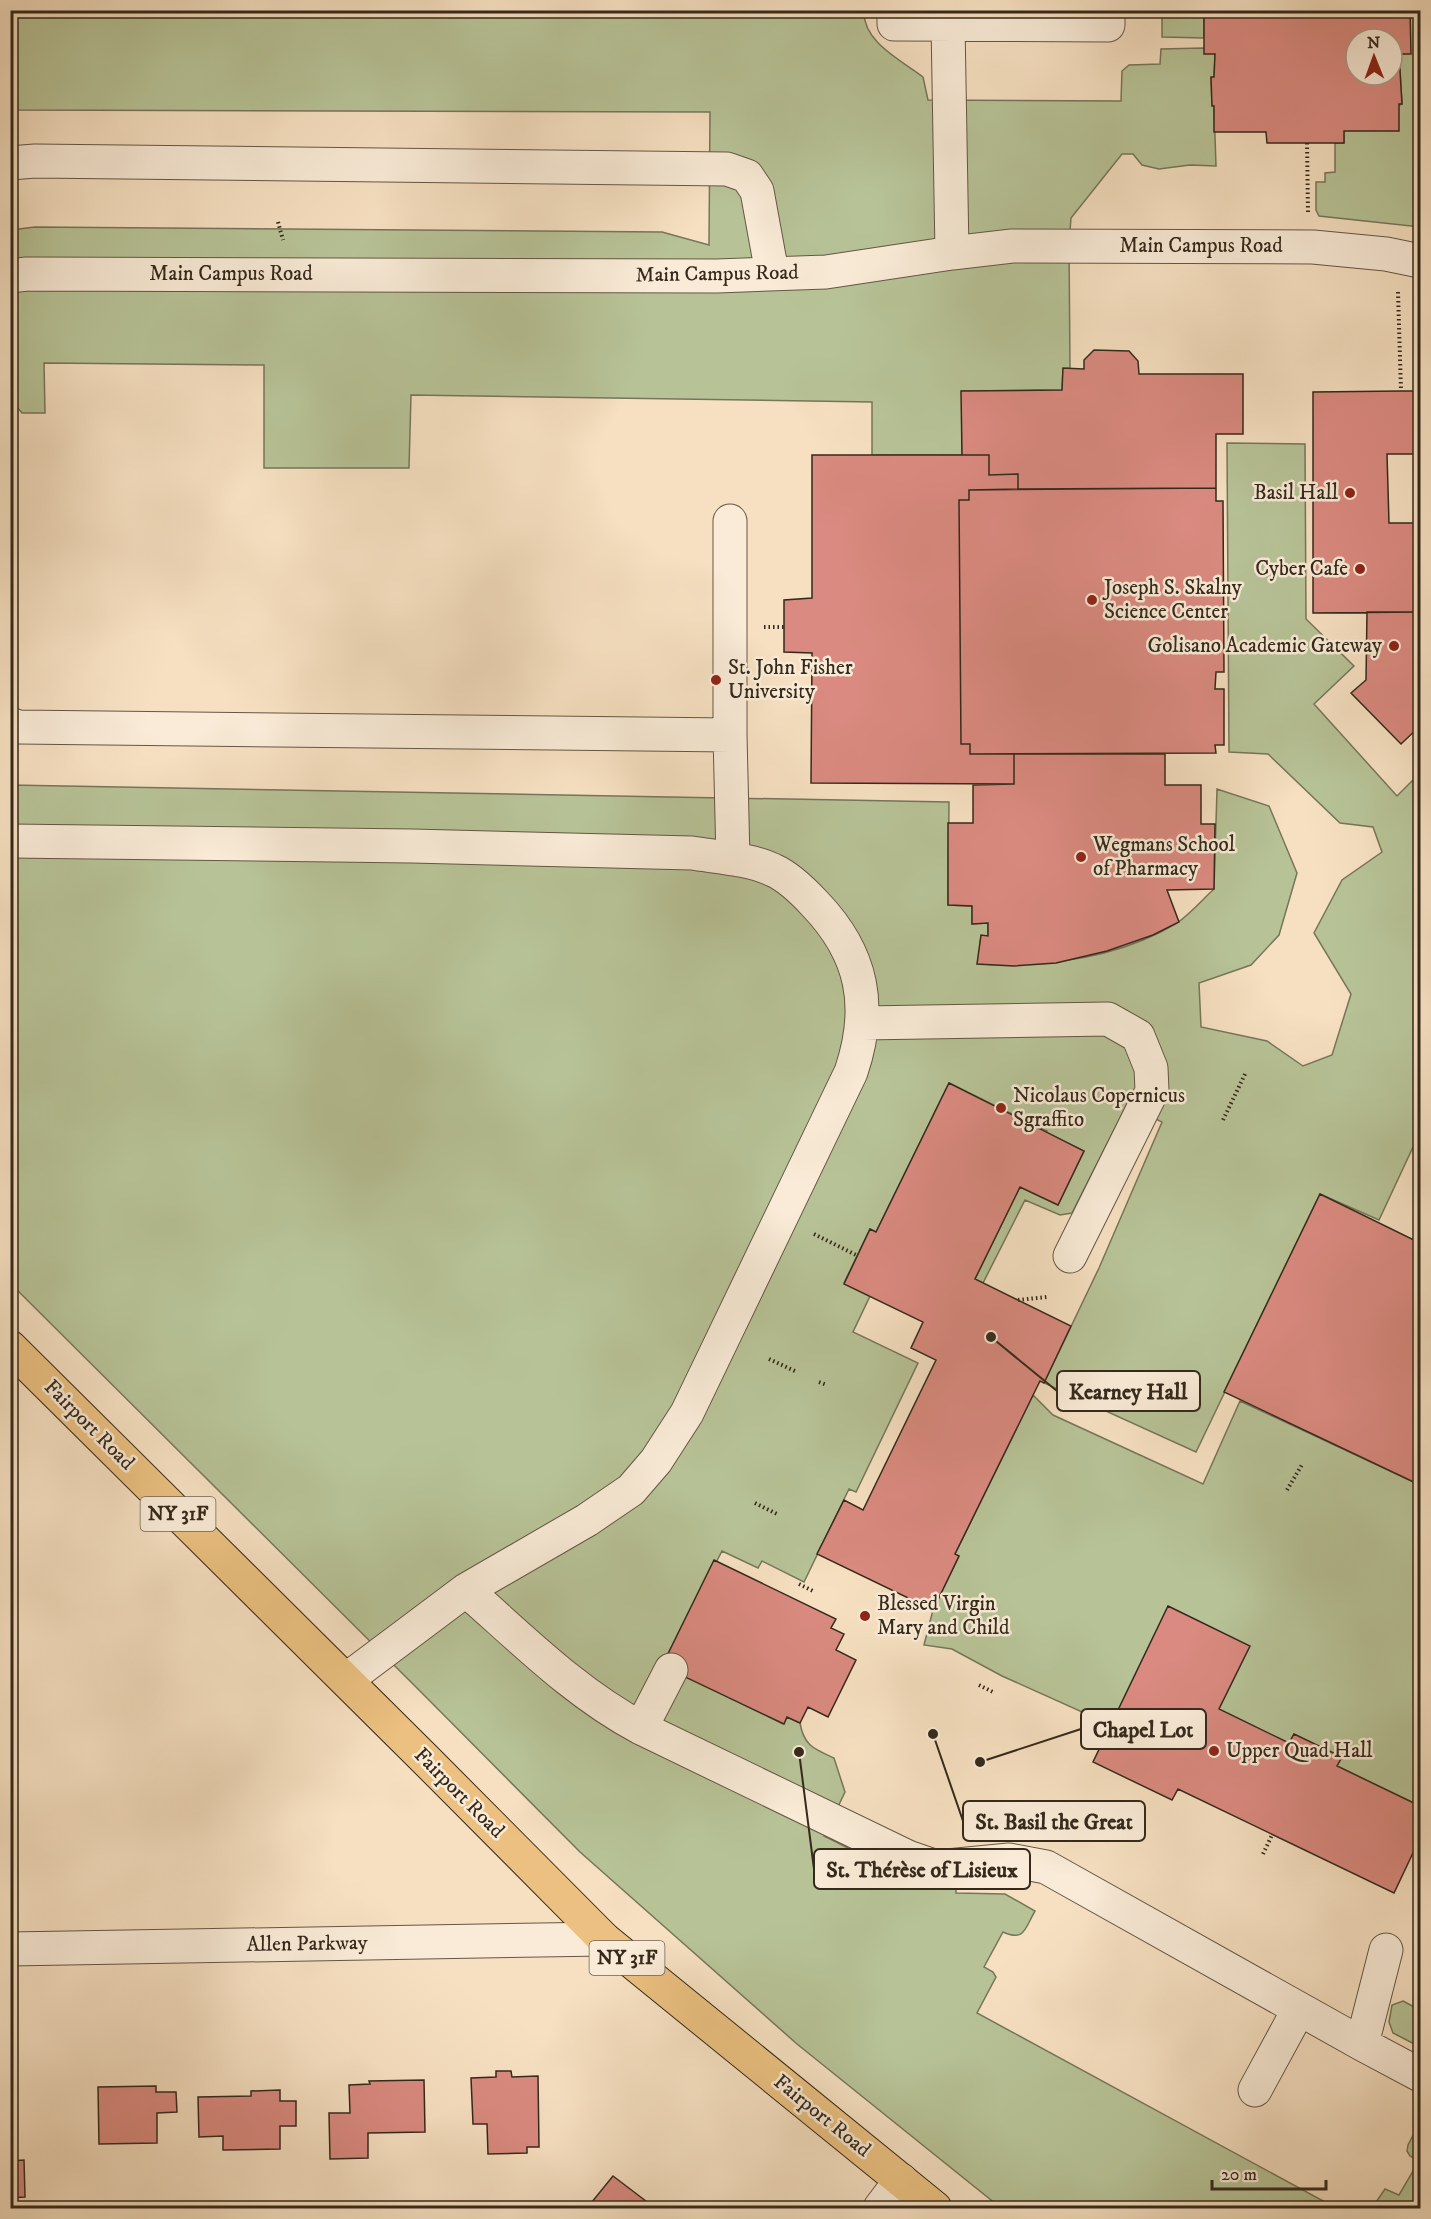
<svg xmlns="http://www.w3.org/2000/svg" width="1431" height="2219" font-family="'IM FELL DW Pica',serif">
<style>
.green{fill:#b7c397;stroke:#767659;stroke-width:1.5}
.building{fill:#da8a80;stroke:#34291b;stroke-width:1.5;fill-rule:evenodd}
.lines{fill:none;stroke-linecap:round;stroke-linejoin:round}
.minor-casing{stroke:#645744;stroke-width:35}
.major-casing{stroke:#34291b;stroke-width:35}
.path{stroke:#34291b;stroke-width:4;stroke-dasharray:1.5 3;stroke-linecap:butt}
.minor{stroke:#f9ebd7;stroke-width:33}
.major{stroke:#ebc080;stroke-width:33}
.poi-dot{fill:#8f2418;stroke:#f9ebd7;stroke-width:2}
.labels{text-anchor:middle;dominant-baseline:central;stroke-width:5;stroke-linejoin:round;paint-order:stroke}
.shield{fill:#f9ebd7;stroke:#6f6353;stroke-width:1.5}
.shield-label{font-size:20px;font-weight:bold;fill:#34291b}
.street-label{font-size:21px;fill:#34291b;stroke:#f9ebd7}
.poi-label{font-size:21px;fill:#34291b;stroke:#f9ebd7;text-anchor:start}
.leader{fill:none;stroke:#34291b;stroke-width:2}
.callout-dot{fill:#34291b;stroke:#f9ebd7;stroke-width:2}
.callout{fill:#f9ebd7;stroke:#34291b;stroke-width:2}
.callout-label{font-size:22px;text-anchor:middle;font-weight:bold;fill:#34291b}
</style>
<rect width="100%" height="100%" fill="#f6e0c1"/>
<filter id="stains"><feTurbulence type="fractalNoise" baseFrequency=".00333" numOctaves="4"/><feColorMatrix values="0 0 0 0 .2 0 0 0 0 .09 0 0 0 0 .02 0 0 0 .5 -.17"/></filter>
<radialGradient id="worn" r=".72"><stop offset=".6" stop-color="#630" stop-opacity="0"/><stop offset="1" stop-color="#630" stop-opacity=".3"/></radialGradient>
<path class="green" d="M11,11H864C863,42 901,60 923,77L928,100L1121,101L1122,71L1129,65L1160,64L1161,49L1204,48L1215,54L1214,77L1211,78L1212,105L1214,106L1216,166L1190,165L1159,169L1142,165L1133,154H1122L1071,218L1069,243L1070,368L1063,369L1062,390L962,391V455H872V402L411,395L409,468H264V365L44,363L45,413H22L11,400V230L35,227L662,232L709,245L710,112L11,110Z
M1162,11H1204V38L1162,37Z
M1410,11H1420V227L1319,216L1316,210V182H1325V173L1335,172V143H1344V131L1402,104L1399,54L1410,53Z
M1227,443L1305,444L1306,619L1354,666L1314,704L1397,796L1420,773V1132L1379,1220L1320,1194L1196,1452L1044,1383L1099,1268L1162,1122L1127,1104L1072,1213L1060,1215L1025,1200L983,1283L975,1279L1020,1187L1058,1205L1084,1151L1047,1133V1131L949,1083L876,1232L870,1229L844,1283L870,1296L853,1332L918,1363L856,1492L849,1489L804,1582L762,1561L758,1568L722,1551L663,1665L783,1724L787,1717L800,1723C804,1746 814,1749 834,1758L845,1792L824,1836C866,1856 909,1884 956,1886V1893L1005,1894L1035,1911C1025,1928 1025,1942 1003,1932L984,1967L993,1972L996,1977L977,2013L1336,2208H1001L797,2044L580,1852L414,1685L11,1284L10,785L949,802L948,905L972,906V924L988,923V936H981L978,964C1045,967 1117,959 1177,923C1190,914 1202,900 1214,889L1217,789L1269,806L1297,873L1279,935L1251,965L1199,983L1201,1027L1267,1041L1303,1066L1332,1055L1351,994L1314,933L1342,880L1382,852L1373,827L1340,823L1268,754L1229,752Z
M1033,1395L1053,1415L1203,1484L1240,1401L1420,1485V1806L1337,1766L1341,1757L1294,1734L1289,1743L1111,1725L1002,1676L952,1649L924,1645L933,1610L959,1556L955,1554Z
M1403,2001L1420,2010V2047L1393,2033L1389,2022L1392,2005Z
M1420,2122V2208H1372L1385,2189L1399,2195L1419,2161L1410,2156L1407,2151L1408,2145Z"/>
<path class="building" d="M1204,10H1410L1411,54H1399L1402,104H1399V131H1344V143H1267L1266,132H1214V106H1212L1211,77H1214L1215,54H1204ZM1356,39H1392V75H1356Z
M1094,350L1129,351L1138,361L1139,374H1243V434H1216V488L1018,489V474L989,475V455H962L961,391L1062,390L1063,368L1084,369V360Z
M1401,391H1420V454H1387L1389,523H1420V612L1313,613V392Z
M812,455H989V475L1018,474V489L969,490V500H959L961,744H970V754H1014V784L811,783L812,653L784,652V600L812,598Z
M1216,488V501H1223L1224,672H1216L1215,689H1224V745H1215L1216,753L970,754V744H961L959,500H969V490Z
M1367,612H1420V726L1401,744L1351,693L1366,680Z
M1014,754H1165V785H1201V824H1215L1214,889L1167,890L1179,922L1153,935L1107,951L1056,963L1014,966L977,964L981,935L988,936V923L972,924V906L948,905V823H973V785L1014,784Z
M949,1083L1084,1151L1058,1205L1020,1187L975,1279L1071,1326L1044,1383L1040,1381L955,1554L959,1556L933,1610L817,1554L844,1500L863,1510L936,1360L911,1348L923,1322L844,1284L870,1229L876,1232Z
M1320,1194L1420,1243V1485L1224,1392Z
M714,1560L836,1619L831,1628L844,1634L836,1650L856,1660L828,1717L808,1707L800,1723L787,1717L784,1724L662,1666Z
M1168,1606L1250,1646L1219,1709L1289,1743L1294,1734L1342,1757L1337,1766L1420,1806V1838L1394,1893L1178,1789L1172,1800L1093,1762Z
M496,2071H511L512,2077L538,2076L539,2147H527V2153L488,2154L487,2124H473L471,2078L496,2077Z
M424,2080L425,2132L368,2133V2158L330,2159L329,2113H350L349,2085L370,2084L369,2081Z
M156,2086V2092H176L177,2112L157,2113V2143L99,2144L98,2087Z
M280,2090V2101H296V2126H280V2149L223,2150V2136L199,2137L198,2097L251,2096V2091Z
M24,2160L25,2197L10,2198V2161Z
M613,2176L655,2208H587Z"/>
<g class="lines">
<g class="minor-casing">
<path id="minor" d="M894,10V24L1108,25V10
M948,24L952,253
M10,163L35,161L727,169L747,176L757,191L772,273
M10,276L27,274L717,276L826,272L952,253L1012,246L1313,247L1386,254L1420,261
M730,521V735
M10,724L18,727L730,735L733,859
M10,841L412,846L692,853C717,857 750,859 773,870C789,877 803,891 815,904C863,954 873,1007 851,1072L687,1413L656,1461L631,1490L587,1520L466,1590L346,1680
M863,1023L1108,1019L1138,1036L1151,1068L1152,1091L1070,1256
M466,1590C522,1639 575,1693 641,1728L908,1857L937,1867L1009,1860L1046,1867L1362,2044L1420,2075
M641,1728L671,1670
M10,1949L604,1939
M1362,2044L1386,1950
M1255,2090L1299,2009
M880,2208L901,2180"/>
</g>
<g class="major-casing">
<path id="major" d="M10,1347L426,1760L604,1939L935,2208"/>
</g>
<path class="path" d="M1307,143L1308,212
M278,222L283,240
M1398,292L1401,391
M764,627H784
M1223,1120L1246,1072
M814,1234L858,1256
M1018,1300L1047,1297
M769,1359L797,1372
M819,1382L827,1385
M1086,1384L1114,1374
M1287,1490L1303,1463
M755,1503L777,1514
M799,1584L813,1591
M979,1685L995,1693
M1263,1854L1272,1835"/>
<use href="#minor" class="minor"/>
<use href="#major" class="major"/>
</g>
<g class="poi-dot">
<circle cx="1350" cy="493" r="6"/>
<circle cx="1360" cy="569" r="6"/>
<circle cx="1092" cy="600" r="6"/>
<circle cx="1394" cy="646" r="6"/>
<circle cx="716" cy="680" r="6"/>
<circle cx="1081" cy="857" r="6"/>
<circle cx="1001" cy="1108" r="6"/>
<circle cx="865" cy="1616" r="6"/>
<circle cx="1214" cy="1751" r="6"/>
</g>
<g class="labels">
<g class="shield">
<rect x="140.5" y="1497" width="75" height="34" rx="4.5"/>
<rect x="589.5" y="1941" width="75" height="34" rx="4.5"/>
</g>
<g class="shield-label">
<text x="178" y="1514">NY 31F</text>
<text x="627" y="1958">NY 31F</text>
</g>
<g class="street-label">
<text x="1201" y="246">Main Campus Road</text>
<text x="231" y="274">Main Campus Road</text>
<text transform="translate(717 274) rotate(-1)">Main Campus Road</text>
<text transform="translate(89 1425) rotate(45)">Fairport Road</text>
<text transform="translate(459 1793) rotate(45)">Fairport Road</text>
<text transform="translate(307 1944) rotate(-1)">Allen Parkway</text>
<text transform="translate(822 2116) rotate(39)">Fairport Road</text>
</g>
<g class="poi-label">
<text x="1338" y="493" text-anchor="end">Basil Hall</text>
<text x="1348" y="569" text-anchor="end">Cyber Cafe</text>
<text x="1104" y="588">Joseph S. Skalny<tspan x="1104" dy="24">Science Center</tspan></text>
<text x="1382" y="646" text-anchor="end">Golisano Academic Gateway</text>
<text x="728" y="668">St. John Fisher<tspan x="728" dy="24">University</tspan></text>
<text x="1093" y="845">Wegmans School<tspan x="1093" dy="24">of Pharmacy</tspan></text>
<text x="1013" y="1096">Nicolaus Copernicus<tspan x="1013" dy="24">Sgraffito</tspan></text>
<text x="877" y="1604">Blessed Virgin<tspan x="877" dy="24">Mary and Child</tspan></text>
<text x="1226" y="1751">Upper Quad Hall</text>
</g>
</g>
<path class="leader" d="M991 1337L1057 1391M980 1762L1081 1729M933 1734L963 1821M799 1752L814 1869"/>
<g class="callout-dot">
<circle cx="991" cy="1337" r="6"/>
<circle cx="980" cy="1762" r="6"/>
<circle cx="933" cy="1734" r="6"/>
<circle cx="799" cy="1752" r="6"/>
</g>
<g class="callout">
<rect x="1057" y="1371" width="143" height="40" rx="6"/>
<rect x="1081" y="1709" width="125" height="40" rx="6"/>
<rect x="963" y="1801" width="182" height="40" rx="6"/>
<rect x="814" y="1849" width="216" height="40" rx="6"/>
</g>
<g class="callout-label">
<text x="1128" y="1399">Kearney Hall</text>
<text x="1143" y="1737">Chapel Lot</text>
<text x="1054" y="1829">St. Basil the Great</text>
<text x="922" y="1877">St. Thérèse of Lisieux</text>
</g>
<rect width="1431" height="2219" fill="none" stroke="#f6e0c1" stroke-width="36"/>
<rect x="12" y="12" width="1407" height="2195" fill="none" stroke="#34291b" stroke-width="3"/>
<rect x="18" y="18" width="1395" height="2183" fill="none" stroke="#34291b" stroke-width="1.5"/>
<g transform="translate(1374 57) rotate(359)"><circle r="28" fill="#f9ebd7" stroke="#aa9d8c" stroke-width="1.5"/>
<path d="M0-4.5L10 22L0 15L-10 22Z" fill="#8f2418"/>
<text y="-9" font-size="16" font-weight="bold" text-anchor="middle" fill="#34291b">N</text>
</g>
<path d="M1212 2180v9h114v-9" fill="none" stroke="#34291b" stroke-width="3"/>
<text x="1221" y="2180" font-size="18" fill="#34291b" stroke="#f9ebd7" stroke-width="4.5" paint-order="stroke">20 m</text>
<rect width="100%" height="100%" filter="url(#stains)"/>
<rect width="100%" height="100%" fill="url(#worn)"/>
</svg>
